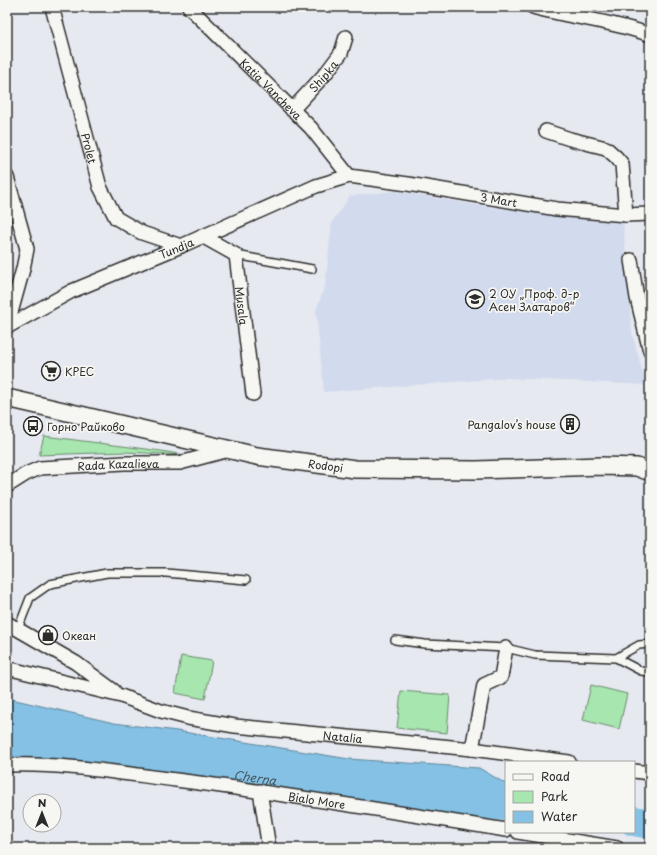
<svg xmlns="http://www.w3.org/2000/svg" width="657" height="855" font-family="'Playpen Sans',sans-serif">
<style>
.built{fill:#d2daed}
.green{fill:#a7e6ae;stroke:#69886c}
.water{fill:#84c1e4;stroke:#60859a}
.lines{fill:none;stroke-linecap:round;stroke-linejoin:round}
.river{stroke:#84c1e4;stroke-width:30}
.service-casing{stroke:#2b2b2b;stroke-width:10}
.minor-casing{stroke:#2b2b2b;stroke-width:16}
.tertiary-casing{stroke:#2b2b2b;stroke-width:20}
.service{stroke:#f6f6f2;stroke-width:7}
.minor{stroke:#f6f6f2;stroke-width:13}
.tertiary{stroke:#f6f6f2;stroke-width:17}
.labels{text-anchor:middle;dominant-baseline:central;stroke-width:3.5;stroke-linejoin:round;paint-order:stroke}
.street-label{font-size:11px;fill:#2b2b2b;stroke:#f6f6f2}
.poi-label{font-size:11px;fill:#2b2b2b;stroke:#f6f6f2;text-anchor:start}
.water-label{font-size:12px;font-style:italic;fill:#465862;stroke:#f6f6f2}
</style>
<rect width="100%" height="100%" fill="#e6e9f0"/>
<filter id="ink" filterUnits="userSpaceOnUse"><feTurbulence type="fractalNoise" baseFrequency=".025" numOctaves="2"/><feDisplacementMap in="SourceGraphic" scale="8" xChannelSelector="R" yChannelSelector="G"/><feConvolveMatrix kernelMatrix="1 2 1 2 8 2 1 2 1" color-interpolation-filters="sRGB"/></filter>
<g filter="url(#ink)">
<path class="built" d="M394,191L495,208L623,220L632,333L646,385L506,378L324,392L316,310L325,287L332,222L350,196Z"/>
<path class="green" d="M44,436L161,451L185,455L125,452L39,455Z
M181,656L212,661L205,699L175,693Z
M591,685L627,694L619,729L583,720Z
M401,691L450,695L447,733L397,728Z"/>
<path class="water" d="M7,698L114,723L177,731L349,759L479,768L506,784V795H442L138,749L97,763H20L7,758Z"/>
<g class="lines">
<g class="river">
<path id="s1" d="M7,730L90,754L281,781L506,806"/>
<path d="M634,821L650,824"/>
</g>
<g class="service-casing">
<path id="service" d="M236,255L312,269
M18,629L30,598L50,584L107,573H166L246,580
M395,640L425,644L506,648L535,655L616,658L639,645L650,644
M616,658L641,671L650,672"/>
</g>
<g class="minor-casing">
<g id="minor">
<path id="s2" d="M52,7L100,187L116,218L142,233L181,246"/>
<path id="s3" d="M189,7L311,128L349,176"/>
<path d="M533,7C572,18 613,21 650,35"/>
<path id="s4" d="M292,110L326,73L341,53L346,37"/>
<path d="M546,131L570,139L606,148L616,157L622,164L626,215"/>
<path d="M7,177L27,249L23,269L7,327"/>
<path id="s5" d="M202,236L236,255L253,394"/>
<path d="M631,260L637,298L650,351"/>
<path id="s6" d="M7,327L72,291L181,246L316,186L349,176L408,184L557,209L626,215L650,214"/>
<path id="s7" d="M7,486L26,474L40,468L124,463H180L229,450"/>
<path d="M7,623L76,663L114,691"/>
<path id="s8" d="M7,668L121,696L161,711L188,718L235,726L472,749L569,762"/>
<path d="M472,749L484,685L501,677L506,648"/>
<path id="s9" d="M7,765C63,763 120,773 176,780C286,794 396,812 506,830"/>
<path d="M634,771L650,773"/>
<path d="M260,791L269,848"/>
<path d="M518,832L617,848"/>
</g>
</g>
<g class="tertiary-casing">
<g id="tertiary">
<path id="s10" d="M7,398L257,456L355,469L476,470L601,466L637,467L650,472"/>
</g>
</g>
<use href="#service" class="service"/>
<use href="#minor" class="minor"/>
<use href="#tertiary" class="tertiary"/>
</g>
</g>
<defs>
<g id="school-ring" transform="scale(1)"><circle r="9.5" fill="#f6f6f2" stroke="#2b2b2b" stroke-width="1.5"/><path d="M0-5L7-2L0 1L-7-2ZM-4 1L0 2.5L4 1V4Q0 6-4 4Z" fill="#2b2b2b"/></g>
<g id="supermarket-ring" transform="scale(1)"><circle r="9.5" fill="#f6f6f2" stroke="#2b2b2b" stroke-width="1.5"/><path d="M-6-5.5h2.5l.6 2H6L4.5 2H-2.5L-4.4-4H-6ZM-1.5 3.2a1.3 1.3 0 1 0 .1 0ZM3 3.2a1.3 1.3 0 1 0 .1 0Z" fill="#2b2b2b"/></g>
<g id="building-ring" transform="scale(1)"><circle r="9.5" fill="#f6f6f2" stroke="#2b2b2b" stroke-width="1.5"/><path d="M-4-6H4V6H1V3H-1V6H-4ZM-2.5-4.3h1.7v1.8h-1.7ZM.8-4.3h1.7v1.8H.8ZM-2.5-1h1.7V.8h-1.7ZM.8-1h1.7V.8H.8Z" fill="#2b2b2b"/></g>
<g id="bus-ring" transform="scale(1)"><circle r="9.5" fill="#f6f6f2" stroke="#2b2b2b" stroke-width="1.5"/><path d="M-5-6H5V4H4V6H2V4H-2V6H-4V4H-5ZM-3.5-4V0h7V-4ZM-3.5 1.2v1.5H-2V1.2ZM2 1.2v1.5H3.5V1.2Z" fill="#2b2b2b"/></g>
<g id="shop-ring" transform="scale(1)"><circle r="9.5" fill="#f6f6f2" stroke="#2b2b2b" stroke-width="1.5"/><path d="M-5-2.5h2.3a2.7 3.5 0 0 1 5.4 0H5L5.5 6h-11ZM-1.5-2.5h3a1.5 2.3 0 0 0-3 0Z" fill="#2b2b2b"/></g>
</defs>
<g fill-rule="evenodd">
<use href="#school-ring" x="475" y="299"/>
<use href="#supermarket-ring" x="51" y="371"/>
<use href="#building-ring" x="570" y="424"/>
<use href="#bus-ring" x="33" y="426"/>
<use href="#shop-ring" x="48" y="635"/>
</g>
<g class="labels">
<g class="street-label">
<text stroke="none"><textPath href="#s4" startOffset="46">Shipka</textPath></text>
<text stroke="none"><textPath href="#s3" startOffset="116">Katia Vancheva</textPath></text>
<text stroke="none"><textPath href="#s2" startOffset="146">Prolet</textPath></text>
<text stroke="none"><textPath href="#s6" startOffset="526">3 Mart</textPath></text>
<text stroke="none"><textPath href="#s6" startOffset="187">Tundja</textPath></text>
<text stroke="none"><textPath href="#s5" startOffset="90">Musala</textPath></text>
<text stroke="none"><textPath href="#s7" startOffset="116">Rada Kazalieva</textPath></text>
<text stroke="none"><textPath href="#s10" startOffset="326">Rodopi</textPath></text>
<text stroke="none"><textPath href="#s8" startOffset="344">Natalia</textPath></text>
<text stroke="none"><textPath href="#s9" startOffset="312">Bialo More</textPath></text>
</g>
<g class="poi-label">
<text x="489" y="293">2 ОУ „Проф. д-р<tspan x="489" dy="13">Асен Златаров“</tspan></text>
<text x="65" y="371">КРЕС</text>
<text x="556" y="424" text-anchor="end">Pangalov’s house</text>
<text x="47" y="426">Горно Райково</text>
<text x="62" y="635">Океан</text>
</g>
<g class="water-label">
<text stroke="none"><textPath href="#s1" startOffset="253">Cherna</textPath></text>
</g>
</g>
<rect width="657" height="855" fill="none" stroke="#f6f6f2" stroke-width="24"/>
<rect x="12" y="12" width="633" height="831" fill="none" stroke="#2b2b2b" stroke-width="1.5" filter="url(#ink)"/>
<rect x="505" y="761" width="130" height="72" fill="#f6f6f2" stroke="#a5a5a2"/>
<rect x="513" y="774" width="20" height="6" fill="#f6f6f2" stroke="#a5a5a2"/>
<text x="541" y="781" font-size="12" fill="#2b2b2b">Road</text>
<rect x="513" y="791" width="20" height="12" fill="#a7e6ae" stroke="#a5a5a2"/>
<text x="541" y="801" font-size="12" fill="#2b2b2b">Park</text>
<rect x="513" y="811" width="20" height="12" fill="#84c1e4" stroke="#a5a5a2"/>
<text x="541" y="821" font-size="12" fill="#2b2b2b">Water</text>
<g transform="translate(42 813)"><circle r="19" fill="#f6f6f2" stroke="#a5a5a2"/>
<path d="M0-3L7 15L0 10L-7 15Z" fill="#2b2b2b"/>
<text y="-6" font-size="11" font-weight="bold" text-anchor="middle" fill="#2b2b2b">N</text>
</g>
</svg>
